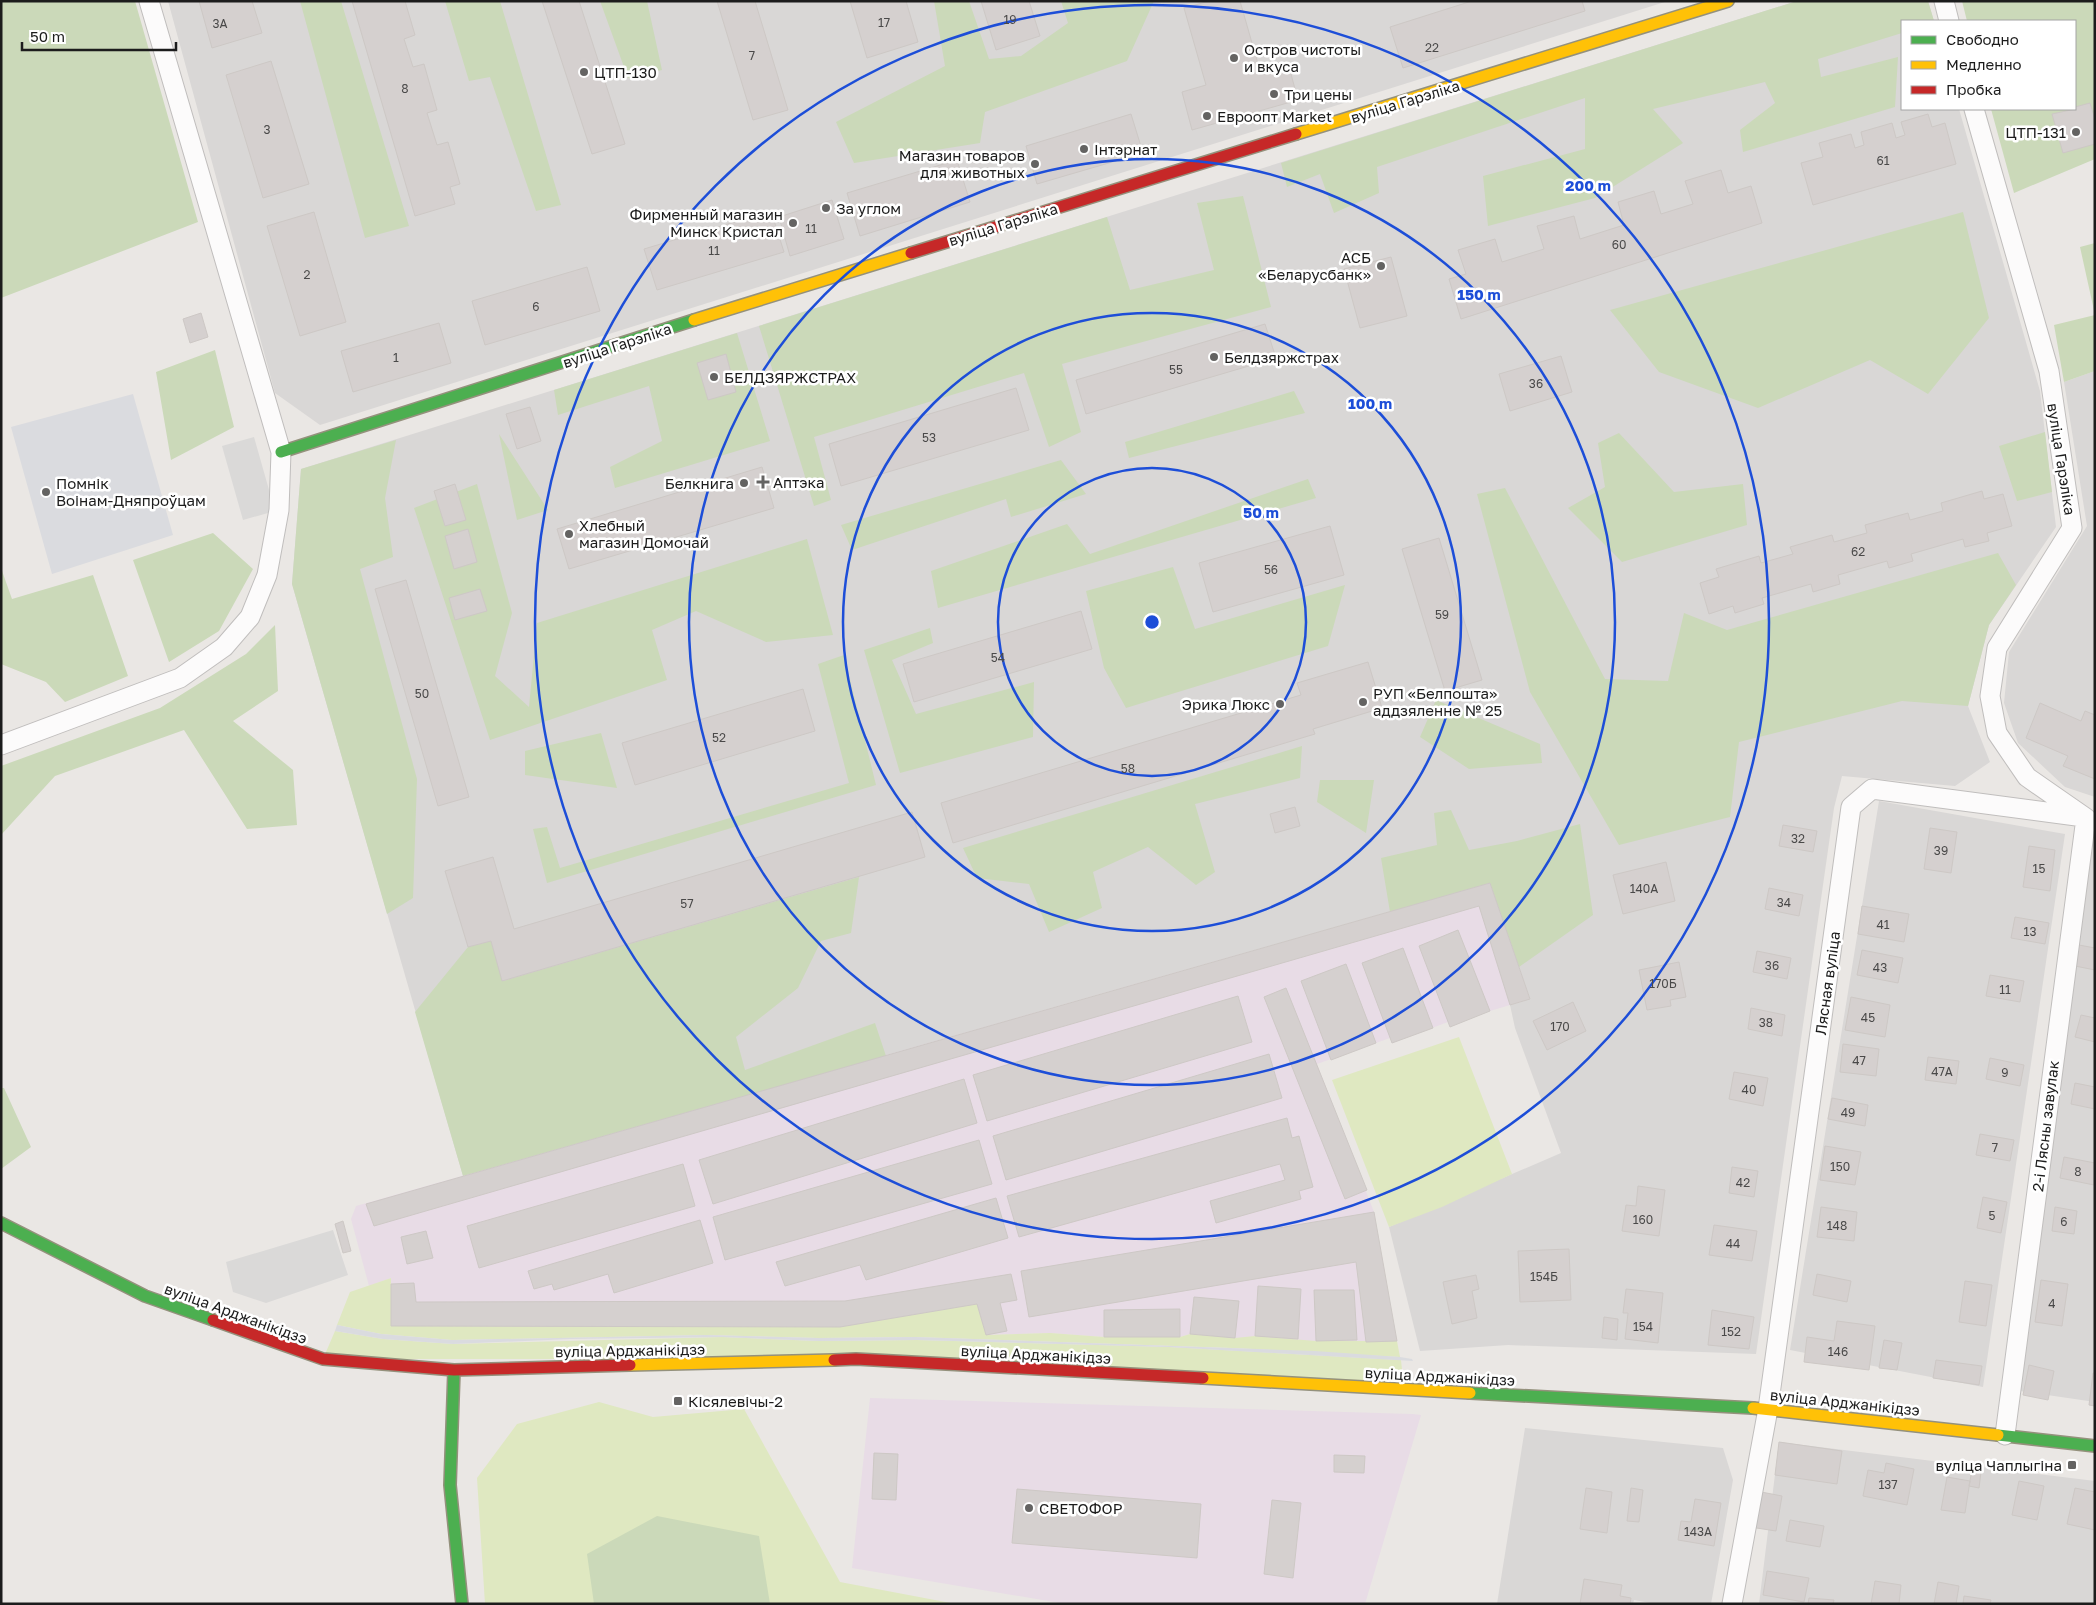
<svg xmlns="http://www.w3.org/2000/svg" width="2096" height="1605" font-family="'Golos Text',sans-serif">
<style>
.residential{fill:#d9d7d6}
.industrial{fill:#e8dce6}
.grass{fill:#dfe8c1}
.forest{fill:#cbd9b9}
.parking{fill:#dad9d8}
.plaza{fill:#dadbdf}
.building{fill:#d5d0cf;stroke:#cdc8c5}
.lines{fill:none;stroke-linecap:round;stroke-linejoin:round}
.street-casing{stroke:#c0bebd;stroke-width:21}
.fast-casing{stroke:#94917c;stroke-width:14}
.slow-casing{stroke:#94917c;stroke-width:14}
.jam-casing{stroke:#94917c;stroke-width:14}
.street{stroke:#fcfbfb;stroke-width:19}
.fast{stroke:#4caf50;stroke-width:11}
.slow{stroke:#ffc107;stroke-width:11}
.jam{stroke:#c62828;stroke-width:11}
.ring{fill:none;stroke:#1d4ed8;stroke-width:2.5}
.poi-dot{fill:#646362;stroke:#fff;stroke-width:2}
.labels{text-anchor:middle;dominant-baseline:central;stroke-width:5;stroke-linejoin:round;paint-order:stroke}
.number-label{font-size:12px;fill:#4a4949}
.poi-label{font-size:15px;fill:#1c1c1c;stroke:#fff;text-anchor:start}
.street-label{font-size:15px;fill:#1c1c1c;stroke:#fff}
.centre{fill:#1d4ed8;stroke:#fff;stroke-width:2.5}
.ring-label{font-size:15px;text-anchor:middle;font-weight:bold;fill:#1d4ed8;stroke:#fff;stroke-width:5;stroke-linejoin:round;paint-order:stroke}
</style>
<rect width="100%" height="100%" fill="#eae7e4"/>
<path class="residential" d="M168,1H1668L320,425L275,393Z
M1797,1H1928L1934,21H1902V109H1959L2040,391L2056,527L1989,625L1968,706L1990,762L1955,786L1842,776L1834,808L1756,1354L1508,1345L1420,1351L1389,1227L1561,1153L1515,1028L1510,1005L1530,999L1490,883L463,1176L292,584L301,469Z
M2095,371V797L2065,787L2018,743L2004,703L2009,652L2087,526L2064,382Z
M1879,801L2065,834L1983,1387L1790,1350Z
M2092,841L2095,842V1402L2020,1391Z
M1525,1428L1723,1448L1733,1480L1711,1604H1656L1634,1600L1633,1604H1497Z
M1779,1442L2095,1481V1604H1759Z"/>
<path class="industrial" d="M1490,883L1530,999L1490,1011L1450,1027L1448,1022L1392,1043L1390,1038L1317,1064L1374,1212L1397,1341H1264L1190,1334L1180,1337H1104L1050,1333L986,1335L977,1304L840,1327L391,1326V1278L369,1286L351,1219L356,1206Z
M870,1398L1412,1414L1421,1415L1365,1604H1066L852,1568Z"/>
<path class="grass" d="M1459,1037L1512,1174L1442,1207L1389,1227L1332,1080Z
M391,1278V1326L840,1327L977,1304L986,1335L1050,1333L1104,1337H1180L1190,1334L1235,1338L1255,1336L1316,1341H1397L1400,1357L1233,1348L915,1337L819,1338L706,1335L452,1340L381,1334L337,1325L350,1292Z
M335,1331L383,1339L453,1344L722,1337L819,1341L917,1340L1169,1347L1401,1360L1404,1389L856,1359H323Z
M599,1402L653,1417L744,1409L840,1582L956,1604H485L477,1478L517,1424Z"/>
<path class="forest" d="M1,1H135L198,222L1,298Z
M300,1H341L409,226L365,238Z
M445,1H500L561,205L536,211L490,77L469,81Z
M600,1H647L662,70L628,78Z
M934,1H969L989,59L1021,56L1068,23L1061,1H1154L1127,61L985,112L980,143L854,163L836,122L945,66Z
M1797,1H1928L1934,21H1902V33L1818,59L1821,77L1898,57L1895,107L1743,152L1740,130L1775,103L1765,82L1653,109L1683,143L1595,198L1488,226L1483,176L1585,149V98L1377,167L1379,193L1334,213L1320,174L1287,187L1281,163Z
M1962,1H2095V159L2014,193L1991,109H2075V21H1967Z
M1243,196L1271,307L1062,364L1081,432L1049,447L1024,373L814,437L831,500L814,506L759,326L1107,217L1130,290L1214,270L1197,203Z
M1963,212L1989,318L1928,394L1870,360L1758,408L1659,372L1610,310Z
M2095,243V315L2080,247Z
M2095,315V371L2064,382L2054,325Z
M737,333L770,441L615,488L610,467L662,441L649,386L558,415L554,390Z
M215,350L234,427L171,460L156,372Z
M1294,391L1305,413L1129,458L1125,442Z
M2045,432L2052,492L2017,501L1999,446Z
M1619,433L1674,492L1743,484L1747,525L1622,562L1568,508L1605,487L1598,443Z
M499,434L548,510L517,520Z
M396,440L385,498L393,557L360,569L417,779L413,898L387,914L292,584L301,469Z
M1061,460L1086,494L1011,517L1006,499L852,550L841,525Z
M1308,479L1316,498L938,608L931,571L1067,524L1090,554Z
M477,484L512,613L495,676L529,707L537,623L807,539L833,635L766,642L696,611L652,630L667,680L490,740L414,508Z
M1505,488L1605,679L1668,681L1684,613L1727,630L1998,553L2016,585L1989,625L1968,706L1902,701L1739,742L1730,817L1619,845L1530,692L1477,494Z
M213,533L253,569L219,631L169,662L133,560Z
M1173,567L1195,629L1345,585L1328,646L1126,708L1104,668L1086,591Z
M1,568L12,599L93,575L128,676L65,702L46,682L1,664Z
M275,625L278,691L233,721L293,770L297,825L247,829L184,730L55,776L1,835V766L160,708L246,654Z
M930,628L933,643L892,660L916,714L1034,682L1033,737L900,773L864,650Z
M844,655L876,785L547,883L533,829L547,827L560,868L849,783L818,664Z
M1436,700L1540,744L1542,763L1469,769L1420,737Z
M601,733L617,788L525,775V751Z
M1302,746L1300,778L1195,804L1215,872L1196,885L1148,847L1093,872L1102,908L1049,932L1029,884L977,878L963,848Z
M1320,780H1374L1366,833L1317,802Z
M1451,810L1469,850L1517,841L1580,824L1593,915L1519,967L1490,883L1390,912L1381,858L1437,845L1434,813Z
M859,877L851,933L821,941L798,988L736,1037L745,1070L875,1023L886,1056L463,1176L415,1012L468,947L491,941L503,981Z
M1,1088H4L31,1147L1,1169Z
M657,1516L759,1536L770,1604H594L587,1554Z"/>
<path class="parking" d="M254,437L275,511L243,520L222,446Z
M333,1230L348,1275L266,1303L233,1292L226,1262Z"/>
<path class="plaza" d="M133,394L173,535L52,574L11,427Z
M337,1325L381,1334L452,1340L706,1335L819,1338L915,1337L1315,1351L1400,1357L1412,1359L1413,1361L1169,1347L917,1340L819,1341L722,1337L570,1339L453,1344L383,1339L335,1331Z"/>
<path class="building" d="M199,1H252L262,33L212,48Z
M352,1H405L415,35L404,39L413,67L424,64L437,110L427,113L437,145L448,142L460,184L450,187L455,204L415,216Z
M542,1H579L625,144L592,154Z
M717,1H755L788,110L753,120Z
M850,1H906L918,42L867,58Z
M981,1H1029L1040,36L996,50Z
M1210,1H1240L1260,71L1288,63L1298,100L1192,130L1182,92L1206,85L1184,8Z
M1472,1H1582L1585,11L1403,68L1390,27Z
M271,61L309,184L263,198L226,75Z
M2090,103L2095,119V144L2063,153L2052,114L2075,109V107Z
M1131,114L1143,153L1037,184L1026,146Z
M1928,114L1932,127L1945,123L1956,164L1813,205L1801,163L1823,157L1819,143L1851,134L1855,148L1864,145L1861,132L1892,123L1896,138L1905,135L1901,122Z
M957,160L970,202L860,236L847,193Z
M1721,170L1728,193L1751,186L1762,223L1461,319L1449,279L1466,274L1458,250L1495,239L1502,262L1544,249L1537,226L1574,216L1580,239L1624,225L1618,202L1654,191L1661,214L1693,204L1685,181Z
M832,200L844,239L790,256L779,217Z
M771,211L784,252L657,290L644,249Z
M314,212L346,322L300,336L267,226Z
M1391,257L1407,316L1360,328L1344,269Z
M587,267L600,311L485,345L472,301Z
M201,313L208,337L190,343L183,319Z
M439,323L451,363L353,392L341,351Z
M1265,324L1276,358L1086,414L1076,380Z
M726,354L736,392L708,400L697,363Z
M1561,356L1572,392L1510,411L1499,374Z
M1016,388L1029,430L841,486L829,444Z
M530,407L541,441L517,449L506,414Z
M762,467L774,508L569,569L557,529Z
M455,484L466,520L445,526L434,491Z
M1982,491L1984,499L2003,494L2012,526L1987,533L1989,541L1965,547L1963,539L1911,554L1913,561L1889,568L1887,561L1838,575L1840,584L1813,592L1811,584L1762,598L1764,604L1735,613L1733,606L1709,614L1700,583L1719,577L1716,569L1759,556L1761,563L1793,554L1790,547L1832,535L1834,542L1867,533L1865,525L1908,513L1910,520L1943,511L1941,503Z
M1330,526L1344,575L1213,612L1199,563Z
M468,529L477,562L454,569L445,536Z
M1439,538L1482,680L1445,691L1402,549Z
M406,580L469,797L438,806L375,589Z
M480,589L487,611L455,620L449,598Z
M1081,611L1092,649L914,702L903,664Z
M1368,662L1382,708L1313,729L1315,734L953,843L941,803L1301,695L1297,683Z
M803,689L815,731L635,785L622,743Z
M2040,703L2081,721L2085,711L2095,715V779L2063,766L2068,756L2026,738Z
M1295,807L1300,826L1275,833L1270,814Z
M912,812L925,857L502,981L491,941L468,947L445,871L493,857L514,929Z
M1783,825L1817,831L1813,852L1779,846Z
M1930,828L1957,832L1951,873L1924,869Z
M2029,846L2055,850L2050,891L2023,887Z
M1666,862L1675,901L1623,914L1613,875Z
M1490,883L1530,999L1510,1005L1479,906L374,1226L366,1204Z
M1769,888L1803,895L1799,916L1765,909Z
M1862,906L1909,914L1904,942L1858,934Z
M2015,917L2049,923L2045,944L2011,938Z
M1458,930L1490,1011L1450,1027L1419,946Z
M2079,945L2095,948V970L2075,966Z
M1403,948L1433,1028L1392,1043L1362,963Z
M1862,950L1903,958L1898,983L1857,975Z
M1757,951L1791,958L1787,979L1753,972Z
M1679,962L1686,997L1670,1000L1671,1006L1647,1010L1639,970Z
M1346,964L1376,1043L1331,1060L1301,981Z
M1990,975L2024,981L2020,1002L1986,996Z
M1286,988L1367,1190L1345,1199L1264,997Z
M1238,996L1252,1042L987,1121L973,1075Z
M1851,997L1890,1005L1885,1037L1845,1030Z
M1573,1002L1586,1031L1547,1050L1533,1021Z
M1751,1008L1785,1015L1782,1036L1748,1029Z
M2081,1015L2095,1018V1042L2075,1037Z
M1843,1044L1879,1049L1876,1076L1840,1072Z
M1269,1054L1282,1098L1006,1180L993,1136Z
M1928,1057L1959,1061L1956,1084L1925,1080Z
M1990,1058L2024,1065L2020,1086L1986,1079Z
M1734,1072L1768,1078L1763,1106L1729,1099Z
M964,1079L977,1123L713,1204L699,1160Z
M2075,1083L2095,1087V1109L2071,1104Z
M1832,1098L1868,1105L1865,1126L1828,1119Z
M1287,1118L1292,1138L1299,1136L1313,1187L1299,1191L1301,1199L1216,1223L1210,1201L1285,1180L1280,1164L1019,1237L1007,1196Z
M1980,1134L2014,1140L2010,1161L1976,1155Z
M979,1140L992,1184L725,1260L713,1217Z
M1825,1146L1861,1152L1855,1185L1820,1180Z
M2064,1157L2095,1163L2094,1185L2060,1178Z
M683,1164L695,1206L479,1268L467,1226Z
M1732,1167L1758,1171L1754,1197L1729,1193Z
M1638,1186L1665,1190L1659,1236L1622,1231L1626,1205L1636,1206Z
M1983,1197L2007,1202L2001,1233L1977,1228Z
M996,1198L1008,1238L866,1280L860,1265L785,1286L776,1262Z
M1821,1207L1857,1212L1854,1241L1817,1237Z
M2055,1207L2077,1211L2074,1234L2052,1231Z
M1374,1212L1397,1341L1366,1342L1356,1262L1029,1317L1021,1271Z
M700,1220L713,1263L614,1293L608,1274L554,1290L552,1284L534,1289L528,1271Z
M343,1221L351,1251L343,1253L335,1224Z
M1714,1225L1757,1231L1752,1261L1709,1255Z
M426,1231L433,1258L407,1264L401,1237Z
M1569,1249L1571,1300L1520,1302L1518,1251Z
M1011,1274L1017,1300L1000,1303L1007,1331L986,1335L977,1304L840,1327L391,1326V1284L414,1283L416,1302L845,1301Z
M1817,1274L1851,1281L1847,1302L1813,1295Z
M1476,1275L1479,1289L1472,1291L1477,1318L1452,1324L1443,1282Z
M2041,1280L2068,1284L2062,1326L2035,1322Z
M1965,1281L1992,1285L1986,1326L1959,1322Z
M1258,1286L1301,1289L1298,1339L1255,1336Z
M1626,1289L1663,1293L1658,1343L1625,1339L1628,1313H1623Z
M1314,1290H1354L1357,1340L1316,1341Z
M1194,1297L1239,1301L1235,1338L1190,1334Z
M1180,1309V1337H1104V1310Z
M1712,1310L1754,1317L1749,1349L1708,1345Z
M1604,1317L1618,1319L1617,1340L1602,1338Z
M1837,1321L1875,1326L1869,1370L1804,1362L1807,1337L1834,1341Z
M1884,1340L1902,1343L1897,1370L1879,1368Z
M1936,1360L1982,1366L1979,1385L1933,1378Z
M2029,1365L2054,1371L2048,1400L2023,1395Z
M2093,1373H2095V1406L2089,1405Z
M1779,1442L1842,1451L1837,1484L1775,1475Z
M874,1453L898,1454L896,1500L872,1499Z
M1334,1455L1365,1456L1364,1473L1334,1472Z
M1886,1463L1914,1469L1907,1505L1863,1496L1868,1470L1884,1473Z
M1972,1470L1981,1472L1979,1488L1969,1486Z
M1947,1477L1970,1481L1965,1513L1941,1510Z
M2019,1481L2044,1486L2037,1520L2012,1515Z
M1586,1488L1612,1492L1607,1533L1580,1529Z
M1631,1488L1643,1490L1639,1522L1627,1521Z
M2075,1488L2095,1492V1530L2067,1524Z
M1017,1489L1201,1504L1197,1558L1012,1543Z
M1756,1491L1782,1496L1776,1531L1750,1527Z
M1695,1499L1721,1503L1714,1546L1678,1540L1681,1521L1691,1522Z
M1272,1500L1301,1503L1293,1578L1264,1574Z
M1790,1520L1824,1526L1820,1547L1786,1541Z
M1767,1571L1809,1578L1804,1602L1763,1595Z
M1584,1579L1622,1585L1620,1596L1631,1598L1630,1604H1580Z
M1875,1581L1901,1585L1899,1604H1871Z
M1938,1582L1959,1586L1956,1604H1934Z
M1964,1596L1991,1600L1990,1604H1963Z
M1809,1598L1834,1600L1833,1604H1808Z"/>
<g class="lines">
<g class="street-casing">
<path id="street" d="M1944,1L1949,21
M1974,109L2049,371L2072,528L1997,648L1990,696L1997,733L2027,777L2086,818L2005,1435
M1,745L180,678L224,647L250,617L267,575L279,510L281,452L149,1
M1732,1604L1768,1409L1851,807L1872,789L2084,817"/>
</g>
<g class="fast-casing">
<path id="fast" d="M281,452L694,320
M1,1223L145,1296L213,1320
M454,1370L450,1485L462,1604
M1470,1393L1753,1408
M1998,1435L2095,1446"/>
</g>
<g class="slow-casing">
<path id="slow" d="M1296,134L1728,1
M694,320L911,253
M630,1365L834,1360
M1203,1378L1470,1393
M1753,1408L1998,1435"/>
</g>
<g class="jam-casing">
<path id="jam" d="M911,253L1296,134
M213,1320L323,1359L454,1370L630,1365
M834,1360L856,1359L1203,1378"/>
</g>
<use href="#street" class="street"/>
<use href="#fast" class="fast"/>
<use href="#slow" class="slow"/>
<use href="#jam" class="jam"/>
</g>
<g class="ring">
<circle cx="1152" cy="622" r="154"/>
<circle cx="1152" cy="622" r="309"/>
<circle cx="1152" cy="622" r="463"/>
<circle cx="1152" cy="622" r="617"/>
</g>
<g class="poi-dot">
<circle cx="1234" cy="58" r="5"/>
<circle cx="584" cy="72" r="5"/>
<circle cx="1274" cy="94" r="5"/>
<circle cx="1207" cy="116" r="5"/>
<circle cx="2076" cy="132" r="5"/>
<circle cx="1084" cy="149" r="5"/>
<circle cx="1035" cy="164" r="5"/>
<circle cx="826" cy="208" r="5"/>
<circle cx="793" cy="223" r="5"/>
<circle cx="1381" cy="266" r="5"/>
<circle cx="1214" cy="357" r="5"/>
<circle cx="714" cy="377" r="5"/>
<path d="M760.5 474.5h5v5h5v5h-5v5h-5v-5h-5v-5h5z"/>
<circle cx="744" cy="483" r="5"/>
<circle cx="46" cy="492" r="5"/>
<circle cx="569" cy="534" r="5"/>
<circle cx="1363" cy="702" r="5"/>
<circle cx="1280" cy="704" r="5"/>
<rect x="673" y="1396" width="10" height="10" rx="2.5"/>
<rect x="2067" y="1460" width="10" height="10" rx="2.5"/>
<circle cx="1029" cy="1508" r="5"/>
</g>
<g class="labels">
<g class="number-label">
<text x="1010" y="19">19</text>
<text x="884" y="22">17</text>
<text x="220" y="23">3А</text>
<text x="1432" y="47">22</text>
<text x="752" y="55">7</text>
<text x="405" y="88">8</text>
<text x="267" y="129">3</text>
<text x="1883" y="160">61</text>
<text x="811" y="228">11</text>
<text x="1619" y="244">60</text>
<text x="714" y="250">11</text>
<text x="307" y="274">2</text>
<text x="536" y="306">6</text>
<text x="396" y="357">1</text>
<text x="1176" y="369">55</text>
<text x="1536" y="383">36</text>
<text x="929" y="437">53</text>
<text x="1858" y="551">62</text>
<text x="1271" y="569">56</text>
<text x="1442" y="614">59</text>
<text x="998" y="657">54</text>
<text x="422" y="693">50</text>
<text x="719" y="737">52</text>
<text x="1128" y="768">58</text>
<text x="1798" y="838">32</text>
<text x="1941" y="850">39</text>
<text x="2039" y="868">15</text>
<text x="1644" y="888">140А</text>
<text x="1784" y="902">34</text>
<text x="687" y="903">57</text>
<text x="1883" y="924">41</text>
<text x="2030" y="931">13</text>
<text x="1772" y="965">36</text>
<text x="1880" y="967">43</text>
<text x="1663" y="983">170Б</text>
<text x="2005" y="989">11</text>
<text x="1868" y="1017">45</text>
<text x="1766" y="1022">38</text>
<text x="1560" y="1026">170</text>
<text x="1859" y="1060">47</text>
<text x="1942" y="1071">47А</text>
<text x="2005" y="1072">9</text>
<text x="1749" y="1089">40</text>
<text x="1848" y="1112">49</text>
<text x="1995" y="1147">7</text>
<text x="1840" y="1166">150</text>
<text x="2078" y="1171">8</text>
<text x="1743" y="1182">42</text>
<text x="1992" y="1215">5</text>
<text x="1643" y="1219">160</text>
<text x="2064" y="1221">6</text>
<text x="1837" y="1225">148</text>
<text x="1733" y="1243">44</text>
<text x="1544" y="1276">154Б</text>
<text x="2052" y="1303">4</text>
<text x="1643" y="1326">154</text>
<text x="1731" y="1331">152</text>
<text x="1838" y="1351">146</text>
<text x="1888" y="1484">137</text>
<text x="1698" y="1531">143А</text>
</g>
<g class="poi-label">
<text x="1244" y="49">Остров чистоты<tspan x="1244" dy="17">и вкуса</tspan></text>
<text x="594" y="72">ЦТП-130</text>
<text x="1284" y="94">Три цены</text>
<text x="1217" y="116">Евроопт Market</text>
<text x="2066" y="132" text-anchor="end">ЦТП-131</text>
<text x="1094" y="149">Інтэрнат</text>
<text x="1025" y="155" text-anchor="end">Магазин товаров<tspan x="1025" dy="17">для животных</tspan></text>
<text x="836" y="208">За углом</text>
<text x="783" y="214" text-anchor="end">Фирменный магазин<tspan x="783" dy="17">Минск Кристал</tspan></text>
<text x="1371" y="257" text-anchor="end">АСБ<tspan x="1371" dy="17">«Беларусбанк»</tspan></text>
<text x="1224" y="357">Белдзяржстрах</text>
<text x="724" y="377">БЕЛДЗЯРЖСТРАХ</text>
<text x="773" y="482">Аптэка</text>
<text x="56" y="483">Помнік<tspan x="56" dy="17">Воінам-Дняпроўцам</tspan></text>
<text x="734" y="483" text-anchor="end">Белкнига</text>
<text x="579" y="525">Хлебный<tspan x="579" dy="17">магазин Домочай</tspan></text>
<text x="1373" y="693">РУП «Белпошта»<tspan x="1373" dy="17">аддзяленне № 25</tspan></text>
<text x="1270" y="704" text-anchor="end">Эрика Люкс</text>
<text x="688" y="1401">Кісялевічы-2</text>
<text x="2062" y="1465" text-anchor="end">вуліца Чаплыгіна</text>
<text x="1039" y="1508">СВЕТОФОР</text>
</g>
<g class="street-label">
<text transform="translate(1405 101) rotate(-17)">вуліца Гарэліка</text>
<text transform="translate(1003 224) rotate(-17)">вуліца Гарэліка</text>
<text transform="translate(617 345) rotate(-18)">вуліца Гарэліка</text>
<text transform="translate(2062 459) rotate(81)">вуліца Гарэліка</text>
<text transform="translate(1827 983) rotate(-82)">Лясная вуліца</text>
<text transform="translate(2045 1126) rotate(-83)">2-і Лясны завулак</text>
<text transform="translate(236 1313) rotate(20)">вуліца Арджанікідзэ</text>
<text transform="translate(630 1350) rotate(-1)">вуліца Арджанікідзэ</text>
<text transform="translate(1036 1354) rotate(3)">вуліца Арджанікідзэ</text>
<text transform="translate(1440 1376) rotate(3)">вуліца Арджанікідзэ</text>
<text transform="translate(1845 1402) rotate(6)">вуліца Арджанікідзэ</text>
</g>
</g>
<circle cx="1152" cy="622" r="8" class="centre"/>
<g class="ring-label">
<text x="1588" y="191">200 m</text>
<text x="1479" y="300">150 m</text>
<text x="1370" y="409">100 m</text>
<text x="1261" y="518">50 m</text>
</g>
<rect width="2096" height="1605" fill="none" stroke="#1c1c1c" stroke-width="5"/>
<rect x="1901" y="20" width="175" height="90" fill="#ffffff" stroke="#a4a4a4"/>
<rect x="1911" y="36" width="25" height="8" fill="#4caf50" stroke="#a4a4a4"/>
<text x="1946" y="45" font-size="15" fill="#1c1c1c">Свободно</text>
<rect x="1911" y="61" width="25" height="8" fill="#ffc107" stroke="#a4a4a4"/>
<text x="1946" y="70" font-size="15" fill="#1c1c1c">Медленно</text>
<rect x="1911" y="86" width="25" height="8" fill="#c62828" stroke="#a4a4a4"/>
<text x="1946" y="95" font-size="15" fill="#1c1c1c">Пробка</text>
<path d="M22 42v8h154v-8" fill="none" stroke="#1c1c1c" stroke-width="2.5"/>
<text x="30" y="42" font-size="15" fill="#1c1c1c" stroke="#ffffff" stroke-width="4" paint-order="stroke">50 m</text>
</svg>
